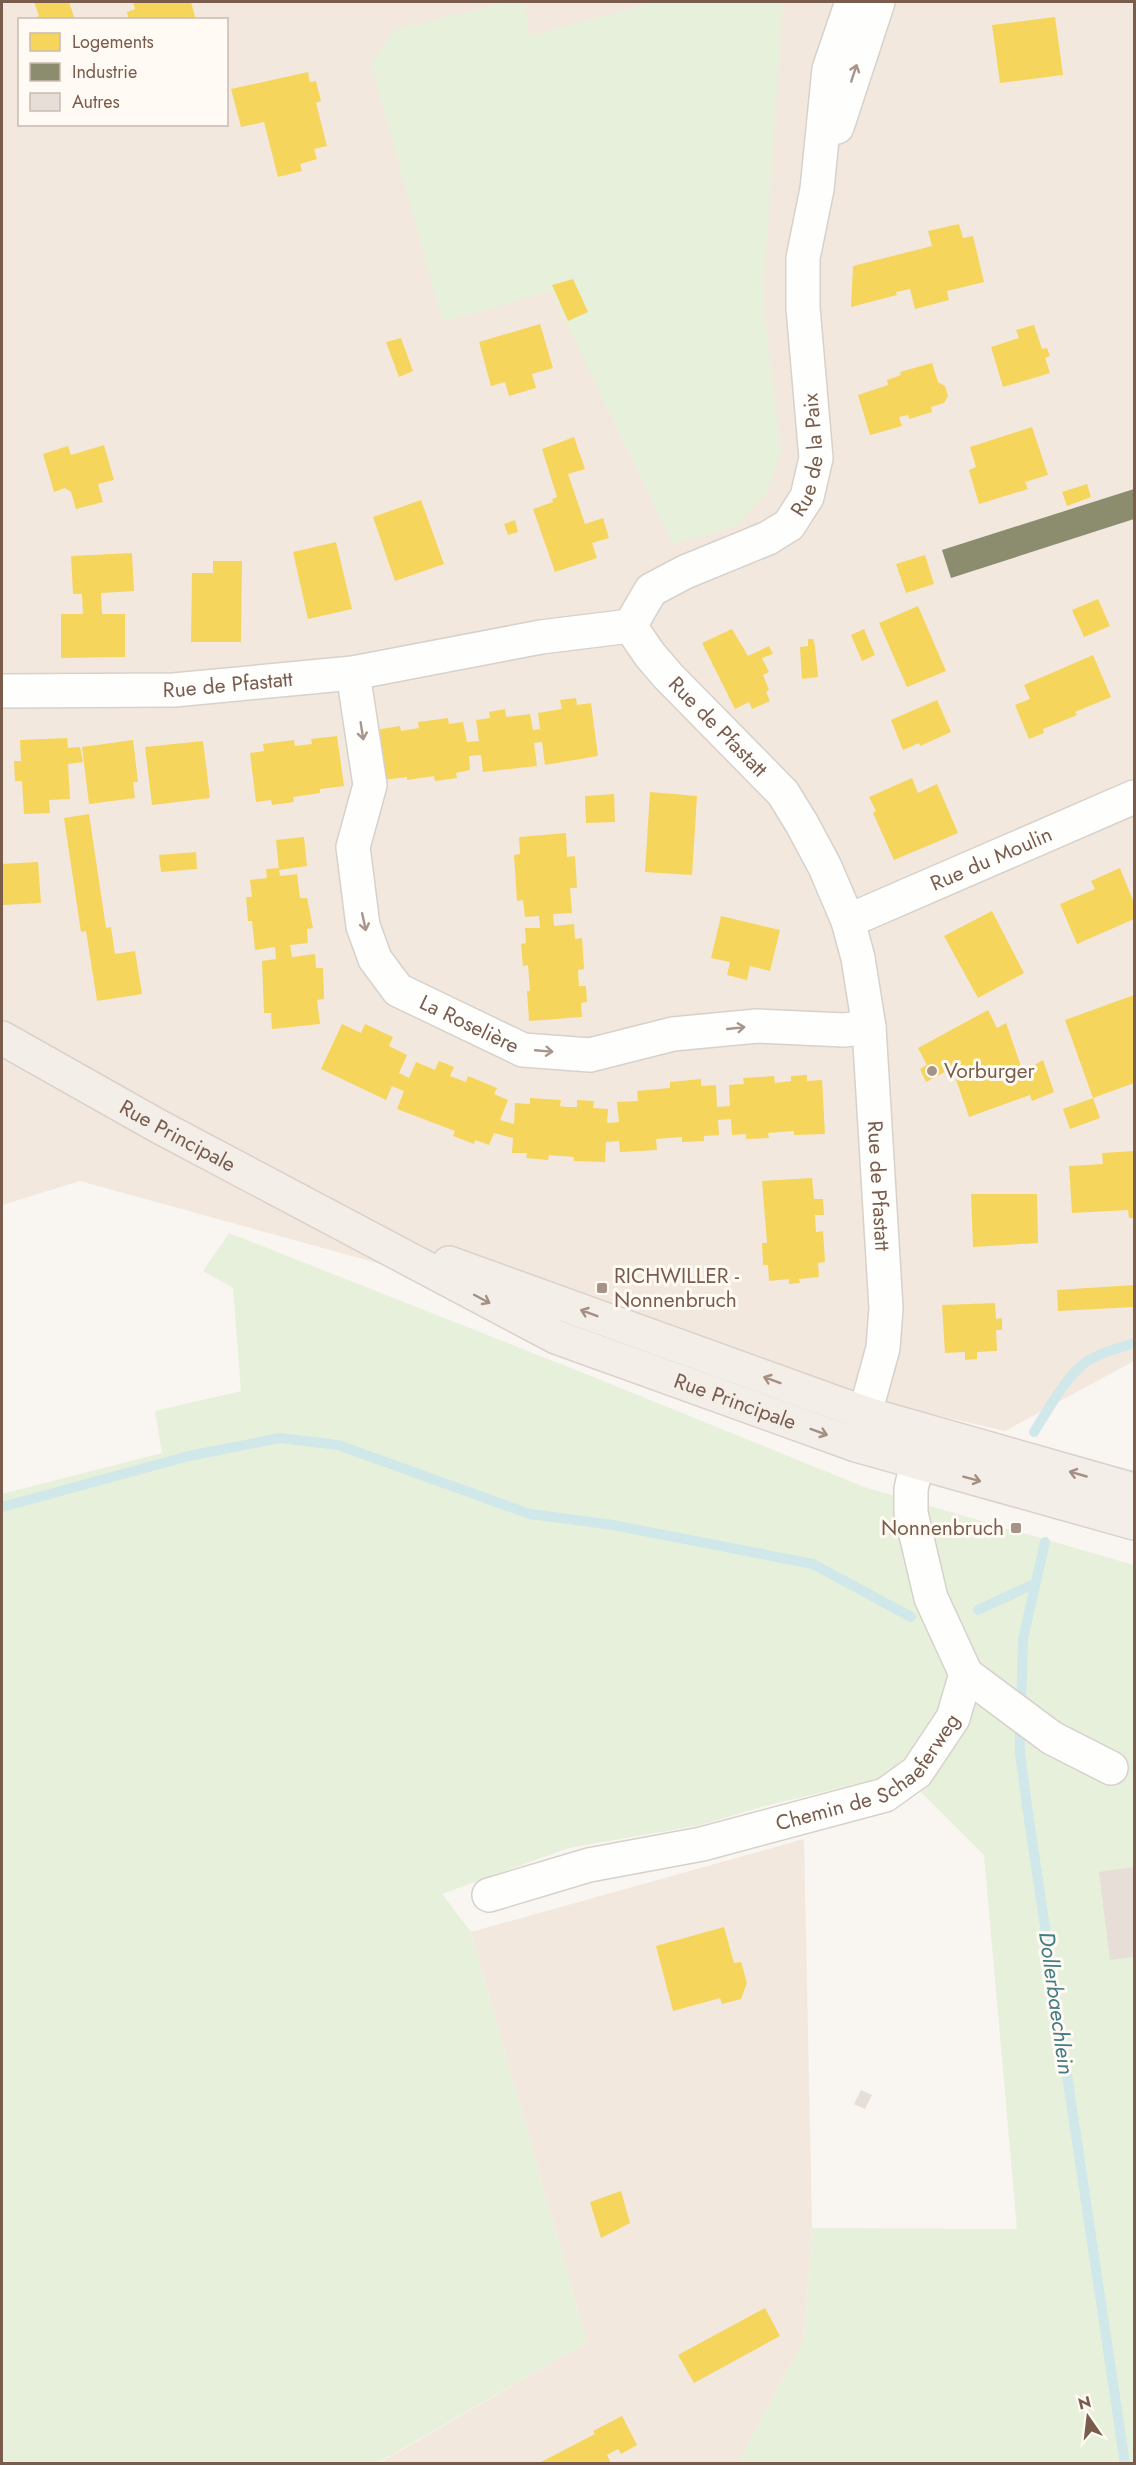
<svg xmlns="http://www.w3.org/2000/svg" width="1136" height="2465" font-family="Jost,sans-serif">
<style>
.residential{fill:#f2e8de;fill-rule:evenodd}
.green{fill:#e7f0db}
.homes{fill:#f6d55c}
.industry{fill:#8c8c6e}
.lines{fill:none;stroke-linecap:round;stroke-linejoin:round}
.stream{stroke:#d0e8ea;stroke-width:10}
.building{fill:#e6ded7}
.minor-casing{stroke:#d7d1cb;stroke-width:36}
.major-casing{stroke:#dad1cc;stroke-width:36}
.minor{stroke:#fefefd;stroke-width:33}
.major{stroke:#f3eee8;stroke-width:33}
.oneway{stroke:#a8958b}
.oneway2{stroke:#a48f83}
.poi-dot{fill:#a69286;stroke:#fffaf3;stroke-width:2}
.labels{text-anchor:middle;dominant-baseline:central;stroke-width:6;stroke-linejoin:round;paint-order:stroke}
.street-label{font-size:21px;fill:#7a5c4d;stroke:#fffaf3}
.poi-label{font-size:21px;fill:#7a5c4d;stroke:#fffaf3;text-anchor:start}
.water-label{font-size:22px;font-style:italic;fill:#437c86;stroke:#fffaf3}
</style>
<rect width="100%" height="100%" fill="#f9f5f0"/>
<path class="residential" d="M2,2H1134V1361L1005,1431L881,1402L80,1181L2,1205ZM20,20H226V124H20Z
M804,1839L812,2228L804,2340L738,2463L378,2464L587,2342L471,1932Z"/>
<path class="green" d="M509,2H524L530,36L656,2H783L763,298L781,453L765,495L736,526L673,544L551,291L443,322L371,65L394,30Z
M229,1233L581,1372L864,1487L1134,1565V2463H738L804,2340L812,2228L1017,2229L984,1855L902,1773L761,1807L701,1825L569,1848L442,1894L471,1932L587,2342L378,2463L2,2464V1494L162,1453L155,1411L241,1391L233,1288L203,1271Z"/>
<path class="homes" d="M34,2H69L75,20H31L39,16Z
M133,2H191L196,20H129L127,12L135,9Z
M1055,17L1063,75L1000,83L992,25Z
M308,72L310,82L316,81L321,101L316,103L327,146L314,149L317,159L300,164L302,171L278,177L264,122L241,127L231,89Z
M959,224L963,238L973,236L984,282L947,291L949,300L915,309L910,289L896,292L897,295L851,307L853,266L932,246L928,231Z
M573,279L588,312L568,321L552,285Z
M540,324L553,368L532,374L536,388L509,396L505,382L491,386L479,342Z
M1034,325L1042,349L1047,348L1050,356L1045,358L1050,373L1003,387L991,347L1019,338L1016,330Z
M401,338L413,371L399,377L386,342Z
M932,363L938,382L945,386L948,396L944,403L931,407L932,412L909,419L908,415L899,417L902,426L870,435L858,395L888,385L887,380L901,375L900,372Z
M1032,427L1048,475L1025,482L1028,489L979,504L969,470L976,467L970,447Z
M574,437L585,469L568,474L585,524L603,518L609,538L592,543L597,558L555,572L533,509L553,502L552,499L557,497L542,449Z
M104,445L114,480L98,484L103,502L76,509L71,492L65,488L54,492L43,454L68,446L71,455Z
M1087,484L1091,497L1067,506L1062,492Z
M421,500L444,564L395,581L373,517Z
M515,520L518,532L508,535L504,524Z
M336,542L352,609L308,619L293,552Z
M132,553L134,591L101,593L102,614H125V657L61,658V614H83L82,594H73L71,556Z
M925,555L934,584L906,593L896,564Z
M213,561H242L241,642H191L192,573H213Z
M1098,599L1110,626L1084,637L1072,610Z
M918,606L946,671L907,687L879,623Z
M732,629L748,656L769,646L773,654L762,658L769,672L763,675L769,690L766,692L770,701L752,709L749,702L735,709L702,643Z
M864,629L875,655L862,661L851,635Z
M808,639H813L815,646L818,677L802,679L800,647L808,646Z
M1093,655L1111,697L1075,712L1077,715L1043,729L1044,733L1029,739L1015,705L1030,699L1024,685Z
M576,698L577,705L591,703L598,756L545,765L542,742L534,743L537,766L483,772L481,755L469,756L470,770L456,773L457,778L435,781L434,776L407,780V777L382,780L375,730L400,726L401,731L419,728L418,722L448,718L449,724L463,722L467,742L479,741L476,720L490,718L489,712L505,709L506,717L530,714L533,730L540,729L538,713L562,709L560,700Z
M937,700L951,732L920,746L919,743L903,750L891,720Z
M337,736L344,786L320,789V793L293,797L294,802L272,805L271,800L256,802L250,753L264,751L263,744L294,740L295,746L312,744L311,739Z
M67,738L68,748L80,747L83,762L68,764L70,799L49,800L50,813L24,814L22,781H15L14,761H21L20,740Z
M133,740L138,782H133L135,798L89,804L82,747Z
M203,741L210,798L152,805L145,747Z
M912,778L918,793L937,784L958,833L894,860L873,813L876,811L869,797Z
M650,792L697,796L692,875L645,872Z
M614,794L615,822L586,823L585,796Z
M89,814L106,928L111,927L115,954L135,951L142,994L97,1001L86,931L81,932L64,818Z
M566,833L567,857L575,856L577,888H570L572,913L553,914L554,926L574,924L575,939L582,938L584,969L578,970L579,986H586L587,1002L581,1003L582,1017L529,1021L527,991H530L528,965L523,966L521,944L526,943L525,928H540L539,916L525,917L523,900L517,901L514,855L520,854L519,837Z
M304,837L307,866L279,870L276,840Z
M196,852L197,869L161,872L159,855Z
M38,862L41,903L2,905V864Z
M279,868L280,876L297,874L300,898H307L313,928L307,929L308,943L290,945L292,957L315,954L316,968H323L324,999L317,1000L320,1024L272,1029L271,1013H264L262,961L276,959L275,947L255,950L252,921H248L246,897H252L250,880L267,878L266,869Z
M1120,868L1134,903V919L1077,944L1060,904L1095,889L1091,881Z
M992,911L1024,973L978,998L944,936Z
M721,916L780,930L770,971L750,966L747,980L727,975L730,962L711,958Z
M1134,995V1083L1093,1098L1065,1020Z
M988,1010L997,1028L1006,1023L1023,1072L1043,1060L1054,1092L1032,1101L1030,1095L969,1117L952,1068L926,1082L920,1069L927,1065L918,1048Z
M342,1024L361,1033L365,1024L393,1037L389,1046L407,1055L399,1073L409,1078L416,1062L435,1070L439,1061L454,1067L450,1076L466,1082L468,1076L497,1088L494,1094L508,1100L500,1120L514,1124L515,1103L530,1104V1098L561,1100L560,1106L567,1107H577V1100L594,1101L593,1108L608,1109L607,1123L619,1122L617,1102L638,1101L637,1091L670,1088V1082L701,1079V1086L716,1085L717,1107L730,1106L729,1085L744,1084L743,1078L774,1076L775,1083L791,1081V1076L807,1075V1081L822,1080L825,1134L794,1135V1131L768,1133L769,1138L746,1139V1134L732,1135L731,1119L718,1120L719,1135L704,1136V1141L682,1142V1137L656,1139L657,1150L620,1152L619,1141L606,1142L605,1162L574,1161V1157L549,1155L548,1160L526,1158L527,1153H512L513,1138L494,1133L489,1145L475,1140L474,1144L453,1136L455,1131L397,1109L404,1091L392,1086L386,1100L321,1069Z
M1093,1098L1100,1118L1070,1129L1063,1109Z
M1134,1151V1218H1129L1128,1210L1072,1213L1069,1166L1103,1164L1102,1153Z
M812,1178L814,1199H823L824,1215H815L816,1232L823,1231L825,1262L818,1263L819,1277L799,1279L800,1283L789,1284V1279L769,1281L768,1265H763L762,1243H767L762,1181Z
M971,1194H1037L1038,1243L973,1247Z
M1134,1285V1307L1058,1311L1057,1290Z
M995,1303L996,1319L1002,1318V1330H996L997,1351L977,1352V1359L965,1360V1352L945,1353L942,1305Z
M724,1927L734,1963L741,1962L747,1983L741,1999L722,2004L720,1998L673,2011L656,1946Z
M621,2191L630,2223L601,2238L590,2202Z
M765,2308L780,2336L694,2383L678,2355Z
M622,2416L637,2445L621,2454L618,2449L607,2455L611,2463H539L595,2434L593,2431Z"/>
<path class="industry" d="M1134,489V519L951,578L942,550Z"/>
<g class="lines">
<path class="stream" d="M1034,1432C1048,1410 1061,1385 1080,1367C1093,1354 1117,1349 1134,1343
M2,1507L189,1456L280,1438L338,1445L530,1514L613,1525L813,1564L911,1617
M978,1610L1036,1583
M1021,1707L1023,1639L1045,1542
M1020,1723V1753L1028,1813L1125,2464"/>
</g>
<path class="building" d="M1134,1867V1957L1110,1960L1099,1872Z
M861,2090L872,2095L865,2109L854,2104Z"/>
<g class="lines">
<g class="minor-casing">
<g id="minor">
<path d="M837,127L878,2"/>
<path id="s1" d="M630,626L650,655L668,676L783,793L802,824L825,867L848,921L858,958L869,1027L886,1308L883,1348L858,1439"/>
<path id="s2" d="M630,626L651,590L685,572L768,538L789,525L807,497L816,458L803,308V258L817,189L829,69L852,2"/>
<path id="s3" d="M353,673L370,785L353,847L363,926L375,959L398,990L523,1050L590,1055L673,1034L757,1026L844,1030L869,1027"/>
<path id="s4" d="M2,691L174,690L353,673L541,637L630,626"/>
<path id="s5" d="M848,921L1134,797"/>
<path d="M966,1674L1052,1738L1111,1768"/>
<path id="s6" d="M489,1895L589,1865L702,1844L885,1795L917,1772L953,1718L966,1674L931,1598L911,1513V1489L924,1433"/>
</g>
</g>
<g class="major-casing">
<g id="major">
<path id="s7" d="M2,1038L158,1126L556,1337L856,1445L1134,1523"/>
<path d="M449,1263L867,1414L1134,1490"/>
</g>
</g>
<use href="#minor" class="minor"/>
<use href="#major" class="major"/>
</g>
<defs><path id="oneway-shaft" d="M-6 0H5M1.5-3L5.5 0L1.5 3" fill="none" stroke-width="1.6" stroke-linecap="round" stroke-linejoin="round" transform="scale(1.5)"/></defs>
<g class="oneway">
<use href="#oneway-shaft" transform="translate(854 73) rotate(-72)"/>
<use href="#oneway-shaft" transform="translate(362 731) rotate(81)"/>
<use href="#oneway-shaft" transform="translate(364 922) rotate(78)"/>
<use href="#oneway-shaft" transform="translate(736 1028) rotate(-6)"/>
<use href="#oneway-shaft" transform="translate(544 1051) rotate(5)"/>
</g>
<g class="oneway2">
<use href="#oneway-shaft" transform="translate(482 1299) rotate(28)"/>
<use href="#oneway-shaft" transform="translate(589 1313) rotate(-159)"/>
<use href="#oneway-shaft" transform="translate(772 1380) rotate(-160)"/>
<use href="#oneway-shaft" transform="translate(819 1432) rotate(20)"/>
<use href="#oneway-shaft" transform="translate(1078 1474) rotate(-164)"/>
<use href="#oneway-shaft" transform="translate(972 1479) rotate(15)"/>
</g>
<g class="poi-dot">
<circle cx="932" cy="1071" r="6"/>
<rect x="596" y="1282" width="12" height="12" rx="3"/>
<rect x="1010" y="1522" width="12" height="12" rx="3"/>
</g>
<g class="labels">
<g class="street-label">
<text stroke="none"><textPath href="#s2" startOffset="270">Rue de la Paix</textPath></text>
<text stroke="none"><textPath href="#s4" startOffset="226">Rue de Pfastatt</textPath></text>
<text stroke="none"><textPath href="#s1" startOffset="134">Rue de Pfastatt</textPath></text>
<text stroke="none"><textPath href="#s5" startOffset="156">Rue du Moulin</textPath></text>
<text stroke="none"><textPath href="#s3" startOffset="410">La Roselière</textPath></text>
<text stroke="none"><textPath href="#s7" startOffset="201">Rue Principale</textPath></text>
<text stroke="none"><textPath href="#s1" startOffset="638">Rue de Pfastatt</textPath></text>
<text stroke="none"><textPath href="#s7" startOffset="820">Rue Principale</textPath></text>
<text stroke="none"><textPath href="#s6" startOffset="406">Chemin de Schaeferweg</textPath></text>
</g>
<g class="poi-label">
<text x="944" y="1071">Vorburger</text>
<text x="614" y="1276">RICHWILLER -<tspan x="614" dy="24">Nonnenbruch</tspan></text>
<text x="1004" y="1528" text-anchor="end">Nonnenbruch</text>
</g>
<g class="water-label">
<text transform="translate(1057 2003) rotate(82)">Dollerbaechlein</text>
</g>
</g>
<rect width="1136" height="2465" fill="none" stroke="#7a5c4d" stroke-width="6"/>
<rect x="18" y="18" width="210" height="108" fill="#fffaf3" stroke="#cabbb1" stroke-width="1.5"/>
<rect x="30" y="33" width="30" height="18" fill="#f6d55c" stroke="#cabbb1" stroke-width="1.5"/>
<text x="72" y="48" font-size="18" fill="#7a5c4d">Logements</text>
<rect x="30" y="63" width="30" height="18" fill="#8c8c6e" stroke="#cabbb1" stroke-width="1.5"/>
<text x="72" y="78" font-size="18" fill="#7a5c4d">Industrie</text>
<rect x="30" y="93" width="30" height="18" fill="#e6ded7" stroke="#cabbb1" stroke-width="1.5"/>
<text x="72" y="108" font-size="18" fill="#7a5c4d">Autres</text>
<g transform="translate(1088 2417) rotate(346)" stroke="#fffaf3" stroke-width="4.5" paint-order="stroke">
<path d="M0-4.5L10 22L0 15L-10 22Z" fill="#7a5c4d"/>
<text y="-9" font-size="16" font-weight="bold" text-anchor="middle" fill="#7a5c4d">N</text>
</g>
</svg>
